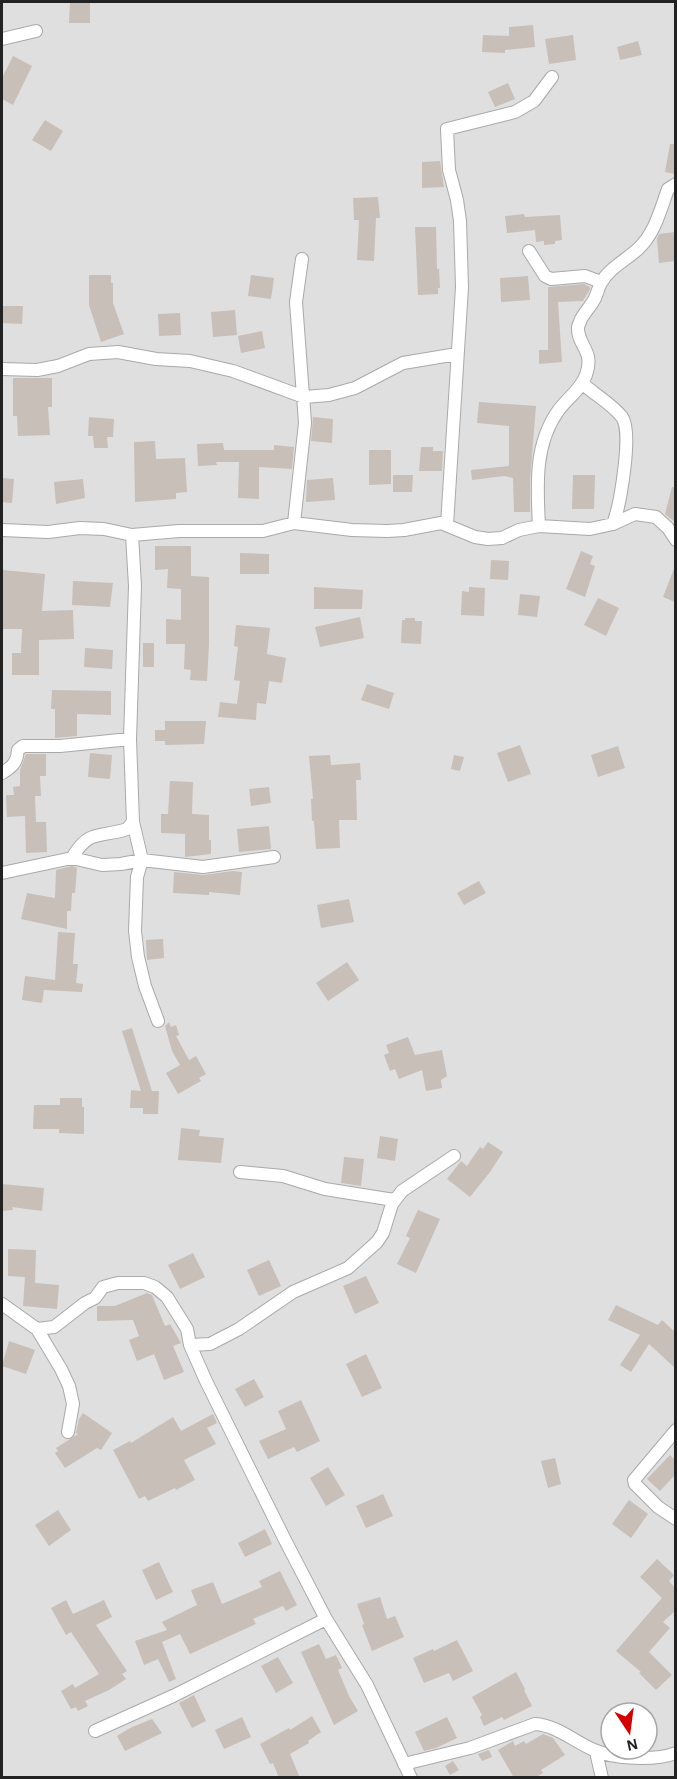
<svg xmlns="http://www.w3.org/2000/svg" width="677" height="1779" font-family="'Alegreya Sans',sans-serif">
<style>
.residential{fill:#e0dfdf;fill-rule:evenodd}
.building{fill:#c7bfb8}
.lines{fill:none;stroke-linecap:round;stroke-linejoin:round}
.street-casing{stroke:#a9a9a9;stroke-width:14}
.street{stroke:#fff;stroke-width:12}
</style>
<rect width="100%" height="100%" fill="#f2efe9"/>
<path class="residential" d="M2,2H675V1777L2,1778ZM611,1713H647V1749H611Z"/>
<path class="building" d="M70,2H90V23H69Z
M533,25L535,47L505,50V53L482,52L483,35L509,36V27Z
M573,35L576,60L549,64L545,39Z
M638,41L642,55L620,60L617,47Z
M13,56L32,66L13,105L2,99V78Z
M508,83L515,99L495,107L488,92Z
M45,120L63,131L51,151L32,140Z
M670,144H675V174L665,172Z
M440,161L444,187L422,188V162Z
M378,197L380,218H376L374,261L357,260L359,220H354L353,198Z
M524,214L525,217L560,215L562,240L555,241V244L544,245V241L536,242L535,230L507,233L505,216Z
M415,227H436L437,269H439L440,288H438V294L418,295Z
M675,232V261L659,263L657,239L659,234Z
M89,275H111V283H113V303L124,334L101,342L89,305Z
M251,275L274,278L271,299L248,296Z
M528,276L530,300L501,302L500,278Z
M584,284L590,287V289L583,301L558,302L562,362L539,364V350H548V287Z
M2,306H23L22,324L2,323Z
M235,310L237,335L213,337L211,312Z
M180,313L181,335L159,336L158,314Z
M262,331L265,348L241,353L238,336Z
M13,378H52V407H48L50,435L18,436L17,416H13Z
M479,402L536,406L530,480V512H514L513,478L504,476L472,480L471,470L509,466V426L477,423Z
M89,417L114,419L113,437H107L108,448H94L93,436H88Z
M313,417L333,419L332,443L311,441Z
M155,441L156,459L185,458L187,492L176,493V499L135,502L134,442Z
M223,443L224,450H274V445L294,447L292,469L259,467V499L238,498L239,462H216L217,465L198,466L197,444Z
M421,447H433V451H443L442,471H419Z
M369,450H391V484L369,485Z
M393,475H413L412,492H393Z
M573,475H595L594,509H572Z
M2,478L14,479L12,503L2,502Z
M333,478L335,500L306,502L307,480Z
M83,479L85,498L56,504L54,482Z
M672,487H675V522L665,514Z
M155,546H191V576L209,577V644L207,681L190,680L191,670L184,669L185,644H166V619L181,620V589L167,588L168,569L155,570Z
M581,551L593,556L590,564L595,566L585,597L566,589Z
M240,553L269,554V574H240Z
M491,560L509,561L508,580L490,579Z
M675,566V602L663,597Z
M2,570L45,574L42,611L73,610L74,639L39,640V675H12V653H21L22,629H2Z
M73,581L113,583L110,607L72,605Z
M314,587L363,590L362,609H314Z
M469,587L485,588L484,616L461,615L462,591L469,592Z
M520,594L540,596L537,617L518,615Z
M598,598L619,608L606,636L584,625Z
M360,617L364,638L320,647L315,627Z
M405,618H415V621H422L421,644L401,643L402,620H405Z
M236,625L270,628L267,654L286,658L282,683L269,681L266,704L257,703L256,720L218,717L220,702L237,704L240,681L234,680L238,647L234,646Z
M143,643H154V667H143Z
M85,648L113,650L112,669L84,667Z
M367,684L394,693L389,709L361,700Z
M52,690L111,691V715L77,714V736L55,738V709H51Z
M165,721H206L204,744L165,745V741H155V730H165Z
M520,745L531,774L508,782L497,753Z
M618,746L625,768L598,777L591,755Z
M90,753L112,755L110,779L88,777Z
M26,754H46V776H40L41,796H35L36,822H46L47,852L26,853L25,816L7,817L6,795H14L13,787L20,786V770Z
M330,755L331,765L360,763L361,780H356L357,820H339L340,848L316,849L314,821H312L311,799H313L309,756Z
M454,755L464,757L460,771L451,769Z
M170,781L193,782L192,814L209,815V840H211V854L185,857V834L161,833V814H168Z
M269,787L271,803L251,806L249,789Z
M269,826L271,849L239,852L237,829Z
M72,866L77,868L75,893H72L71,911H67V929L21,919L27,893L55,898L56,870Z
M233,871L242,872L240,895L209,892V895L173,893L174,872L204,875Z
M479,881L486,893L464,905L457,893Z
M349,899L354,922L321,928L317,905Z
M58,932L75,933L73,964H78L76,983L83,984L82,992L44,990L42,1003L22,1000L25,976L55,980Z
M163,939L164,958L147,960L146,940Z
M347,962L359,980L328,1001L316,983Z
M169,1022L171,1027L176,1025L179,1035L176,1036L189,1060L196,1056L206,1074L199,1078L201,1081L178,1094L166,1073L180,1065L172,1051L165,1026Z
M132,1028L152,1091H159L158,1114H143V1108H130L131,1090L141,1091L122,1031Z
M408,1037L415,1055L442,1050L447,1076L441,1080L442,1088L426,1091L422,1070L399,1079L395,1069L390,1071L384,1055L389,1053L386,1045Z
M60,1098H82V1107H84V1134L59,1133V1129H33L34,1105H60Z
M181,1128L200,1130L199,1136L224,1138L221,1163L178,1160Z
M380,1136L398,1139L395,1161L377,1158Z
M488,1142L503,1152L490,1172L470,1197L447,1179L461,1161L467,1166L480,1147L483,1149Z
M344,1157L364,1159L361,1186L341,1183Z
M2,1184L44,1188L42,1211L12,1207L13,1210L2,1211Z
M418,1210L440,1219L416,1273L397,1264L410,1238L406,1236Z
M8,1249L36,1250L35,1283L59,1285L57,1309L23,1306L25,1277L8,1276Z
M193,1253L205,1277L180,1289L168,1265Z
M269,1260L281,1286L259,1296L247,1270Z
M366,1276L379,1303L355,1314L343,1286Z
M147,1293L152,1295L165,1326L170,1324L181,1343L173,1346L184,1372L164,1380L154,1354L137,1361L129,1340L139,1336L133,1320L97,1321V1306H115Z
M616,1305L658,1325L662,1320L675,1332V1368L649,1344L631,1372L620,1365L640,1335L608,1320Z
M9,1341L35,1350L26,1374L2,1366Z
M366,1354L382,1388L362,1397L346,1364Z
M254,1379L264,1397L245,1407L235,1389Z
M301,1400L320,1441L297,1452L294,1447L268,1459L259,1441L286,1429L278,1411Z
M83,1413L112,1433L101,1450L97,1448L65,1468L55,1453L58,1451L56,1448L78,1434L76,1433L79,1419Z
M213,1414L217,1423L207,1428L216,1444L184,1460L195,1480L176,1490L175,1488L148,1501L145,1496L139,1499L113,1450L130,1441L131,1443L173,1417L181,1431Z
M670,1455L675,1460V1475L660,1491L647,1479Z
M555,1458L561,1484L548,1488L541,1461Z
M328,1467L345,1495L326,1506L310,1478Z
M383,1494L393,1516L366,1528L356,1506Z
M629,1500L648,1514L631,1538L612,1524Z
M58,1510L71,1530L49,1546L35,1525Z
M265,1529L272,1544L245,1557L238,1543Z
M657,1559L674,1575L669,1581L675,1588V1611L663,1622L670,1628L649,1652L672,1675L656,1690L639,1673L641,1672L616,1651L662,1598L640,1577Z
M159,1562L173,1592L156,1600L142,1570Z
M280,1571L297,1605L286,1611L283,1606L253,1619L256,1624L190,1654L180,1634L162,1642L176,1679L169,1682L158,1659L144,1665L135,1641L167,1630L162,1622L197,1605L191,1590L213,1582L222,1604L262,1587L259,1581Z
M380,1597L387,1619L395,1616L404,1637L372,1651L362,1625L364,1624L357,1604Z
M66,1600L73,1614L104,1600L112,1617L96,1625L127,1671L122,1674L126,1679L109,1690L85,1701L88,1706L78,1711L76,1707L71,1709L61,1691L73,1684L75,1688L99,1674L71,1632L66,1635L51,1608Z
M457,1640L473,1671L453,1681L449,1673L424,1683L413,1658L433,1649L434,1651Z
M319,1644L326,1659L336,1655L342,1668L338,1670L349,1696L358,1711L334,1725L301,1652Z
M278,1657L293,1683L276,1693L261,1666Z
M516,1672L525,1689L524,1690L532,1706L504,1720L502,1717L484,1726L480,1717L482,1715L472,1697Z
M194,1695L206,1721L192,1728L179,1703Z
M312,1716L321,1732L308,1741L309,1743L290,1754L300,1778H279L273,1763L270,1764L260,1744L289,1728L290,1730Z
M242,1717L251,1737L224,1749L215,1730Z
M447,1717L457,1738L436,1748L424,1751L415,1732Z
M152,1719L162,1733L125,1751L117,1736L130,1728Z
M543,1734L553,1738L565,1755L541,1770L543,1773L535,1778H514L498,1750L513,1741L515,1746L524,1741L526,1744Z
M489,1750L492,1757L482,1761L478,1754Z
M453,1761L459,1770L450,1775L445,1766Z"/>
<g class="lines">
<g class="street-casing">
<path id="street" d="M2,39L36,31
M529,251L545,276L551,279L585,276L601,282
M2,369L37,370L58,366L89,354L118,352L156,359L190,361L233,371L304,397L329,395L355,388L403,363L457,354
M582,383C595,395 612,404 622,417C633,432 620,506 613,524
M294,523L305,423L296,302L302,259
M447,525L462,287L460,221L457,200L449,170L447,129L515,112L534,101L552,77
M539,526C537,486 534,445 558,411C567,398 581,390 586,375C595,350 577,346 578,327C578,326 581,320 581,319C585,312 590,307 594,300C597,295 598,288 601,283C608,269 626,260 638,249C655,233 660,211 668,189L676,184
M2,530L48,532L80,528L104,529L132,535L135,586L130,739L133,822L142,860L137,877L135,931L138,957L145,986L158,1021
M132,535L179,531H263L294,523L352,530L387,531L404,530L441,523L475,537L488,539L502,538L519,530L539,526L590,529L613,524L635,514L656,517L668,528L676,540
M2,773C12,767 17,763 18,750L23,746H60L130,739
M72,858C89,828 101,838 127,829L133,822
M2,873L72,858L102,865L121,864L142,860L203,867L274,857
M240,1172L283,1176L325,1189L394,1200
M2,1304L37,1329L61,1369L69,1386L73,1404L68,1432
M37,1329L54,1327L85,1303L95,1298L103,1287L118,1283H144L155,1287L167,1297L187,1329L190,1345L206,1381L284,1538L326,1619L367,1685L411,1778
M190,1345L210,1344L239,1329L293,1292L348,1268L377,1242L383,1233L392,1204L402,1191L454,1156
M676,1430L634,1480L635,1484L658,1507L676,1519
M95,1731L173,1696L326,1619
M596,1752L602,1778
M404,1764L470,1748L535,1724C556,1725 575,1742 594,1750C614,1759 655,1761 676,1753"/>
</g>
<use href="#street" class="street"/>
</g>
<rect width="677" height="1779" fill="none" stroke="#222222" stroke-width="6"/>
<g transform="translate(629 1731) rotate(167)"><circle r="28" fill="#ffffff" stroke="#a7a7a7" stroke-width="1.5"/>
<path d="M0-4.5L10 22L0 15L-10 22Z" fill="#d40000"/>
<text y="-9" font-size="16" font-weight="bold" text-anchor="middle" fill="#222222">N</text>
</g>
</svg>
